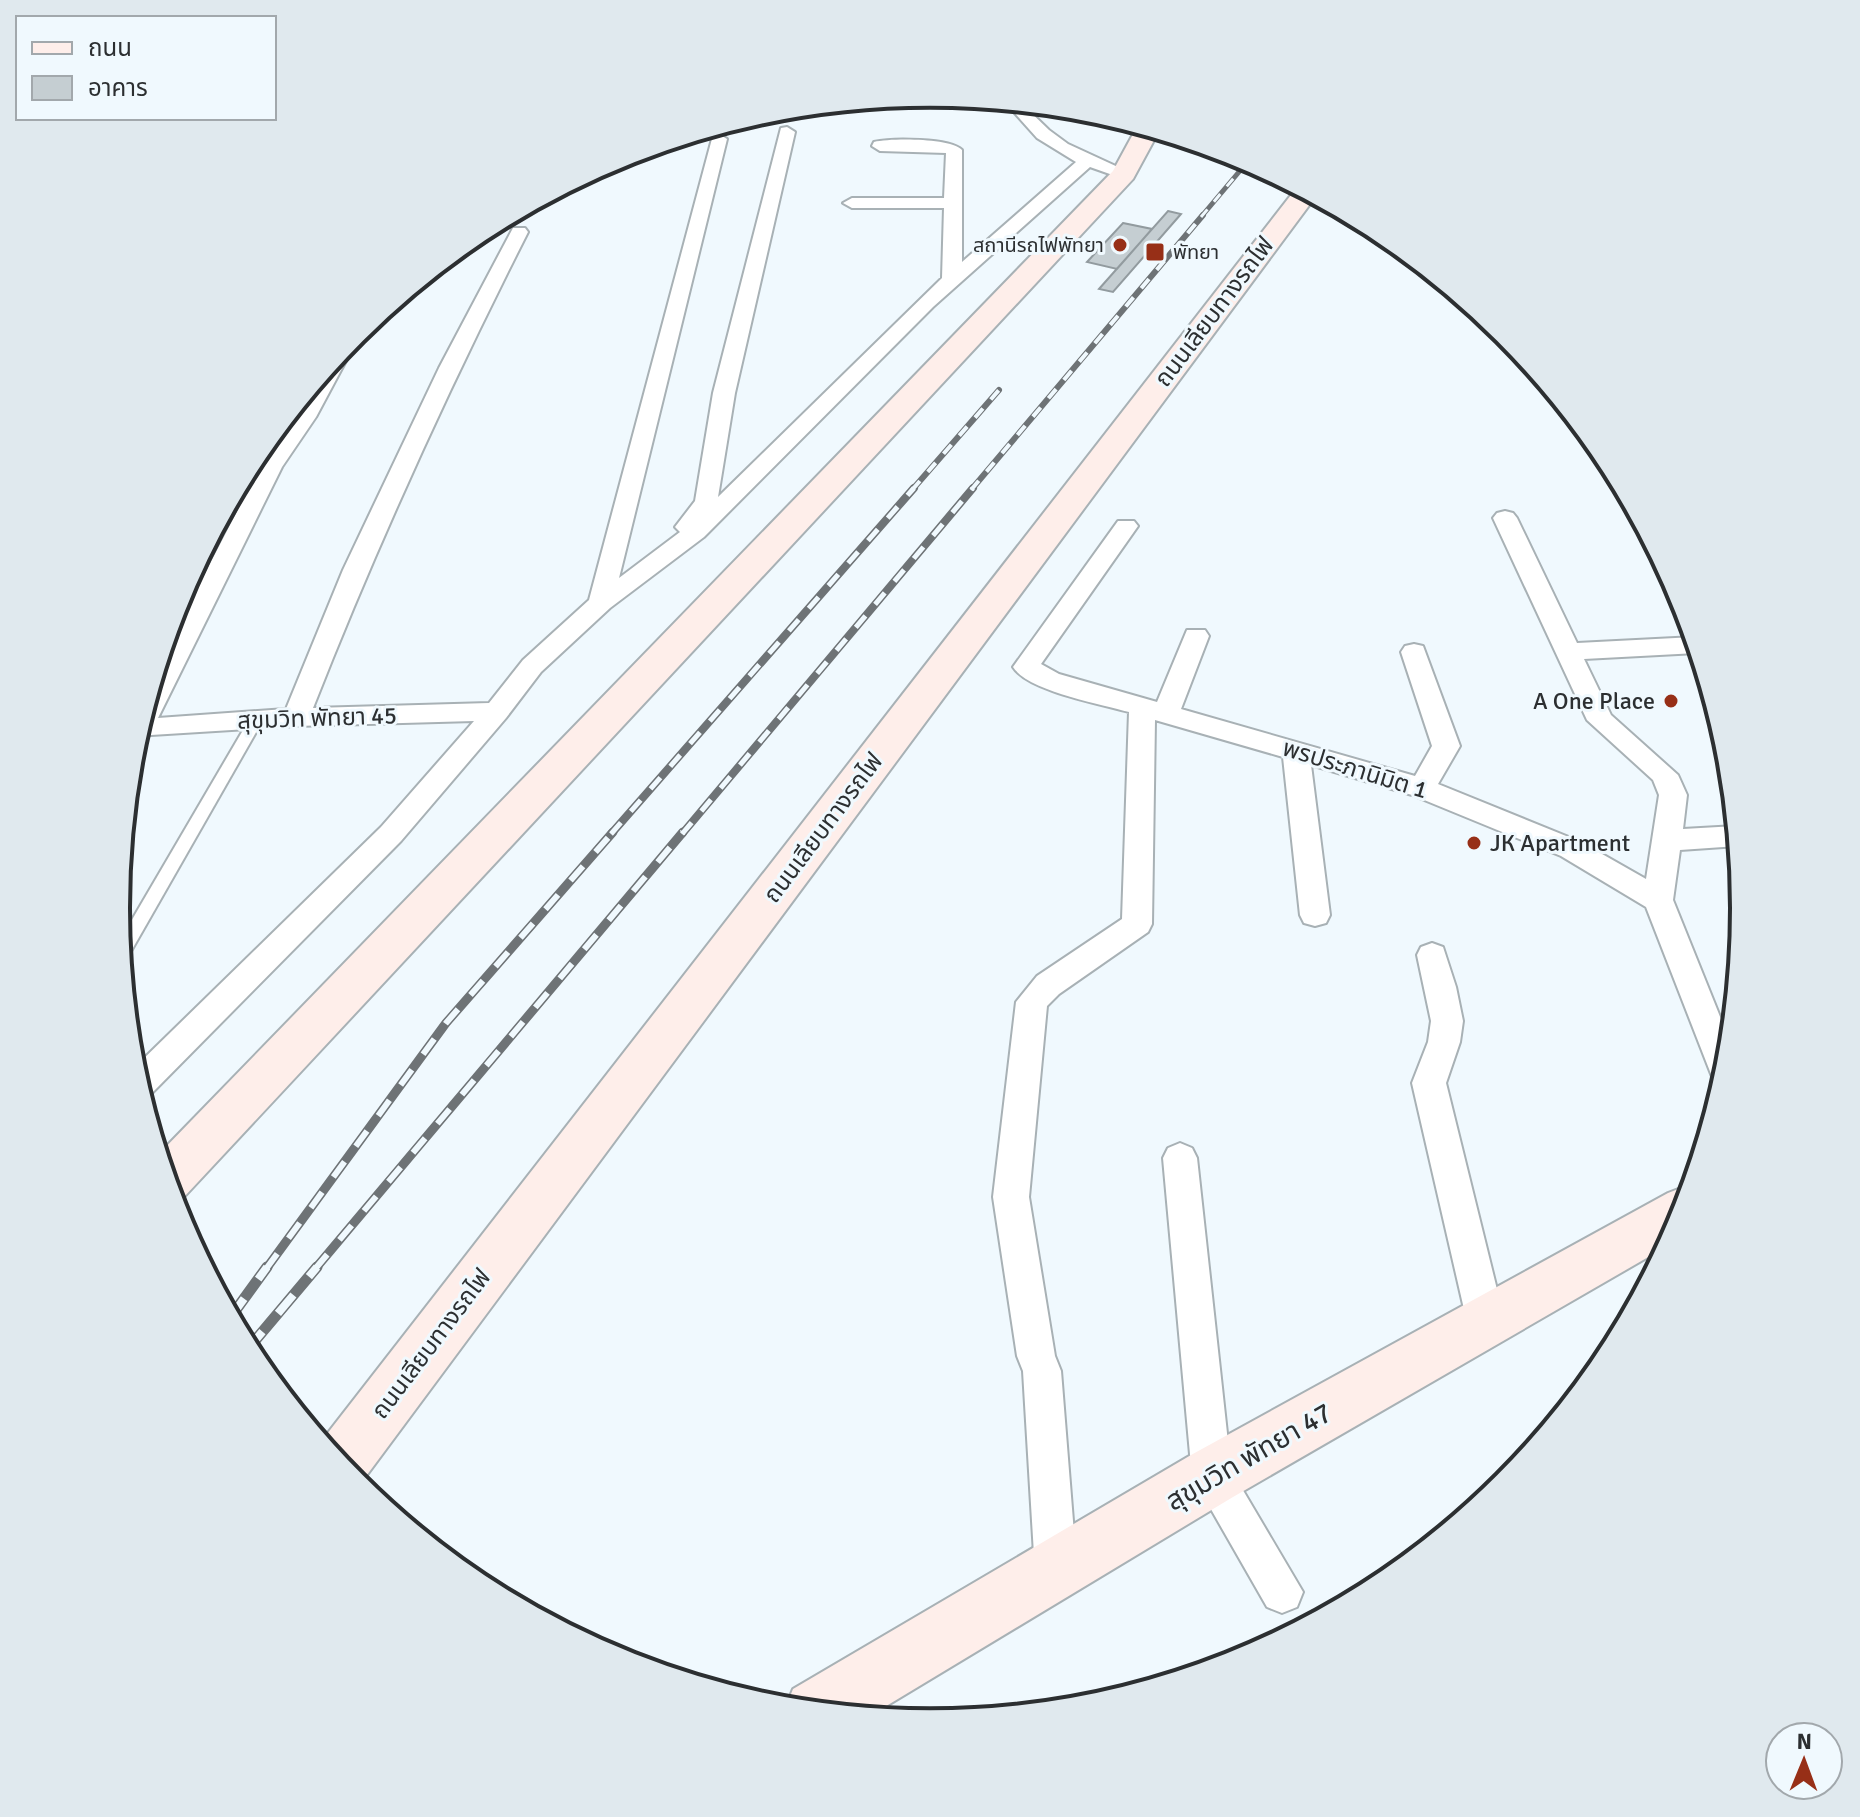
<svg xmlns="http://www.w3.org/2000/svg" width="1860" height="1817" font-family="Signika,'Noto Sans Thai',sans-serif">
<style>
.building{fill:#c5ced2;stroke:#929b9f;stroke-width:2}
.lines{fill:none;stroke-linecap:round;stroke-linejoin:round}
.lane-casing{stroke:#a8b1b5;stroke-width:4}
.street-casing{stroke:#a8b1b5;stroke-width:4}
.secondary-casing{stroke:#a8b1b5;stroke-width:4}
.lane{fill:#fff;fill-rule:evenodd}
.street{fill:#fff;fill-rule:evenodd}
.secondary{fill:#feeeea;fill-rule:evenodd}
.rail-far4-casing{stroke:#6e7376;stroke-width:5}
.rail-far3-casing{stroke:#6e7376;stroke-width:6}
.rail-far2-casing{stroke:#6e7376;stroke-width:8}
.rail-far1-casing{stroke:#6e7376;stroke-width:9}
.rail-casing{stroke:#6e7376;stroke-width:11}
.rail-far4{stroke:#f0f9fe;stroke-width:3;stroke-dasharray:10;stroke-linecap:butt}
.rail-far3{stroke:#f0f9fe;stroke-width:4;stroke-dasharray:12;stroke-linecap:butt}
.rail-far2{stroke:#f0f9fe;stroke-width:5;stroke-dasharray:15;stroke-linecap:butt}
.rail-far1{stroke:#f0f9fe;stroke-width:6;stroke-dasharray:19;stroke-linecap:butt}
.rail{stroke:#f0f9fe;stroke-width:8;stroke-dasharray:24;stroke-linecap:butt}
.poi-dot{fill:#972f17;stroke:#f0f9fe;stroke-width:3}
.labels{text-anchor:middle;dominant-baseline:central;stroke-width:6;stroke-linejoin:round;paint-order:stroke}
.far-poi-label{font-size:20px;fill:#2c2f31;stroke:#f0f9fe;text-anchor:end}
.street-label{font-size:24px;fill:#2c2f31;stroke:#f0f9fe}
.poi-label{font-size:24px;fill:#2c2f31;stroke:#f0f9fe;text-anchor:end}
.near-street-label{font-size:28px;fill:#2c2f31;stroke:#f0f9fe}
.rim{fill:none;stroke:#2c2f31;stroke-width:4}
</style>
<rect width="100%" height="100%" fill="#f0f9fe"/>
<path class="building" d="M1168,211L1181,214L1113,292L1099,289Z
M1123,223L1152,229L1117,269L1087,262Z"/>
<g class="lines">
<g class="lane-casing">
<path id="lane" d="M256,715L263,720L126,960L121,961L119,942L249,720Z"/>
</g>
<g class="street-casing">
<path id="street" d="M1004,101L1021,103L1049,130L1068,144L1133,174L1124,179L1090,167L933,307L704,537L610,608L541,672L506,718L401,841L149,1096L141,1099L132,1070L381,827L474,721L296,726L135,736L155,670L260,467L314,381L349,339L355,344L316,417L282,467L158,718L286,709L343,570L439,368L513,228H525L528,232C449,388 377,545 313,708L489,703L523,660L589,600L713,135L719,134L727,139L619,578L680,532L675,527L695,501L713,393L781,128L787,127L795,132L735,393L718,497L942,278L944,208H852L843,203L852,198H944L946,153L880,151L872,146L874,142C892,138 950,138 962,150V262L1076,162L1037,138Z
M1505,511L1513,513L1517,518L1577,643L1695,637L1699,652L1697,653L1584,659L1611,715L1678,775L1687,795L1683,829L1736,826L1738,846L1680,850L1673,900L1731,1044L1723,1086L1715,1084L1711,1074L1646,907L1561,856L1412,795L1311,765L1330,915L1326,923L1315,926L1304,923L1300,915L1283,757L1155,720L1152,924L1148,932L1059,994L1047,1006L1029,1197L1055,1356L1061,1371L1077,1571L1071,1586L1056,1592L1041,1586L1035,1571L1023,1371L1017,1356L993,1197L1016,1002L1037,976L1122,919L1129,712C1101,704 1028,691 1013,667L1118,521H1134L1138,526L1041,664L1059,674L1157,702L1187,630H1205L1209,636L1181,709L1415,776L1432,746L1401,652L1405,646L1414,644L1423,646L1460,746L1438,784L1581,842L1646,879L1659,795L1653,780L1587,720L1493,518L1497,513Z
M1432,943L1443,947L1456,987L1463,1021L1460,1042L1446,1083L1505,1322L1499,1334L1486,1339L1473,1334L1467,1322L1412,1083L1428,1042L1431,1021L1417,955L1421,947Z
M1180,1143L1192,1148L1197,1158L1231,1470L1303,1592L1297,1607L1282,1613L1267,1607L1192,1476L1163,1158L1168,1148Z"/>
</g>
<g class="secondary-casing">
<path id="secondary" d="M1138,125L1159,131L1133,179L184,1197L172,1201L158,1155L1113,171Z
M1298,186L1316,196L358,1487L320,1443Z
M1686,1186L1692,1188L1682,1221L1669,1245L1233,1497L868,1717L785,1709L793,1689L1191,1455L1668,1193Z"/>
</g>
<use href="#lane" class="lane"/>
<use href="#street" class="street"/>
<use href="#secondary" class="secondary"/>
<g class="rail-far4-casing">
<path id="rail-far4" d="M1201,217L1249,160"/>
</g>
<g class="rail-far3-casing">
<path id="rail-far3" d="M912,490L999,390
M971,490L1203,215"/>
</g>
<g class="rail-far2-casing">
<path id="rail-far2" d="M611,834L914,488
M682,834L973,488"/>
</g>
<g class="rail-far1-casing">
<path id="rail-far1" d="M266,1269L446,1023L613,832
M315,1269L683,832"/>
</g>
<g class="rail-casing">
<path id="rail" d="M230,1318L267,1267
M247,1350L317,1267"/>
</g>
<use href="#rail-far4" class="rail-far4"/>
<use href="#rail-far3" class="rail-far3"/>
<use href="#rail-far2" class="rail-far2"/>
<use href="#rail-far1" class="rail-far1"/>
<use href="#rail" class="rail"/>
</g>
<g class="poi-dot">
<circle cx="1120" cy="245" r="8"/>
<rect x="1145" y="242" width="20" height="20" rx="4"/>
<circle cx="1671" cy="701" r="8"/>
<circle cx="1474" cy="843" r="8"/>
</g>
<g class="labels">
<g class="far-poi-label">
<text x="1104" y="245">สถานีรถไฟพัทยา</text>
<text x="1173" y="252" text-anchor="start">พัทยา</text>
</g>
<g class="street-label">
<text transform="translate(1214 312) rotate(-53)">ถนนเลียบทางรถไฟ</text>
<text transform="translate(317 718) rotate(-2)">สุขุมวิท พัทยา 45</text>
<text transform="translate(1355 769) rotate(17)">พรประภานิมิต 1</text>
<text transform="translate(823 828) rotate(-53)">ถนนเลียบทางรถไฟ</text>
<text transform="translate(431 1344) rotate(-53)">ถนนเลียบทางรถไฟ</text>
</g>
<g class="poi-label">
<text x="1655" y="701">A One Place</text>
<text x="1490" y="843" text-anchor="start">JK Apartment</text>
</g>
<g class="near-street-label">
<text transform="translate(1249 1457) rotate(-30)">สุขุมวิท พัทยา 47</text>
</g>
</g>
<path d="M0 0H1860V1817H0ZM130 908a800 800 0 1 1 1600 0a800 800 0 1 1-1600 0Z" fill="#e0e9ee" fill-rule="evenodd"/>
<path class="rim" d="M130 908a800 800 0 1 1 1600 0a800 800 0 1 1-1600 0Z"/>
<rect x="16" y="16" width="260" height="104" fill="#f0f9fe" stroke="#a2a8ac" stroke-width="2"/>
<rect x="32" y="42" width="40" height="12" fill="#feeeea" stroke="#a2a8ac" stroke-width="2"/>
<text x="88" y="56" font-size="24" fill="#2c2f31">ถนน</text>
<rect x="32" y="76" width="40" height="24" fill="#c5ced2" stroke="#a2a8ac" stroke-width="2"/>
<text x="88" y="96" font-size="24" fill="#2c2f31">อาคาร</text>
<g transform="translate(1804 1761) rotate(1)"><circle r="38" fill="#f0f9fe" stroke="#a2a8ac" stroke-width="2"/>
<path d="M0-6L14 30L0 20L-14 30Z" fill="#972f17"/>
<text y="-12" font-size="22" font-weight="bold" text-anchor="middle" fill="#2c2f31">N</text>
</g>
</svg>
